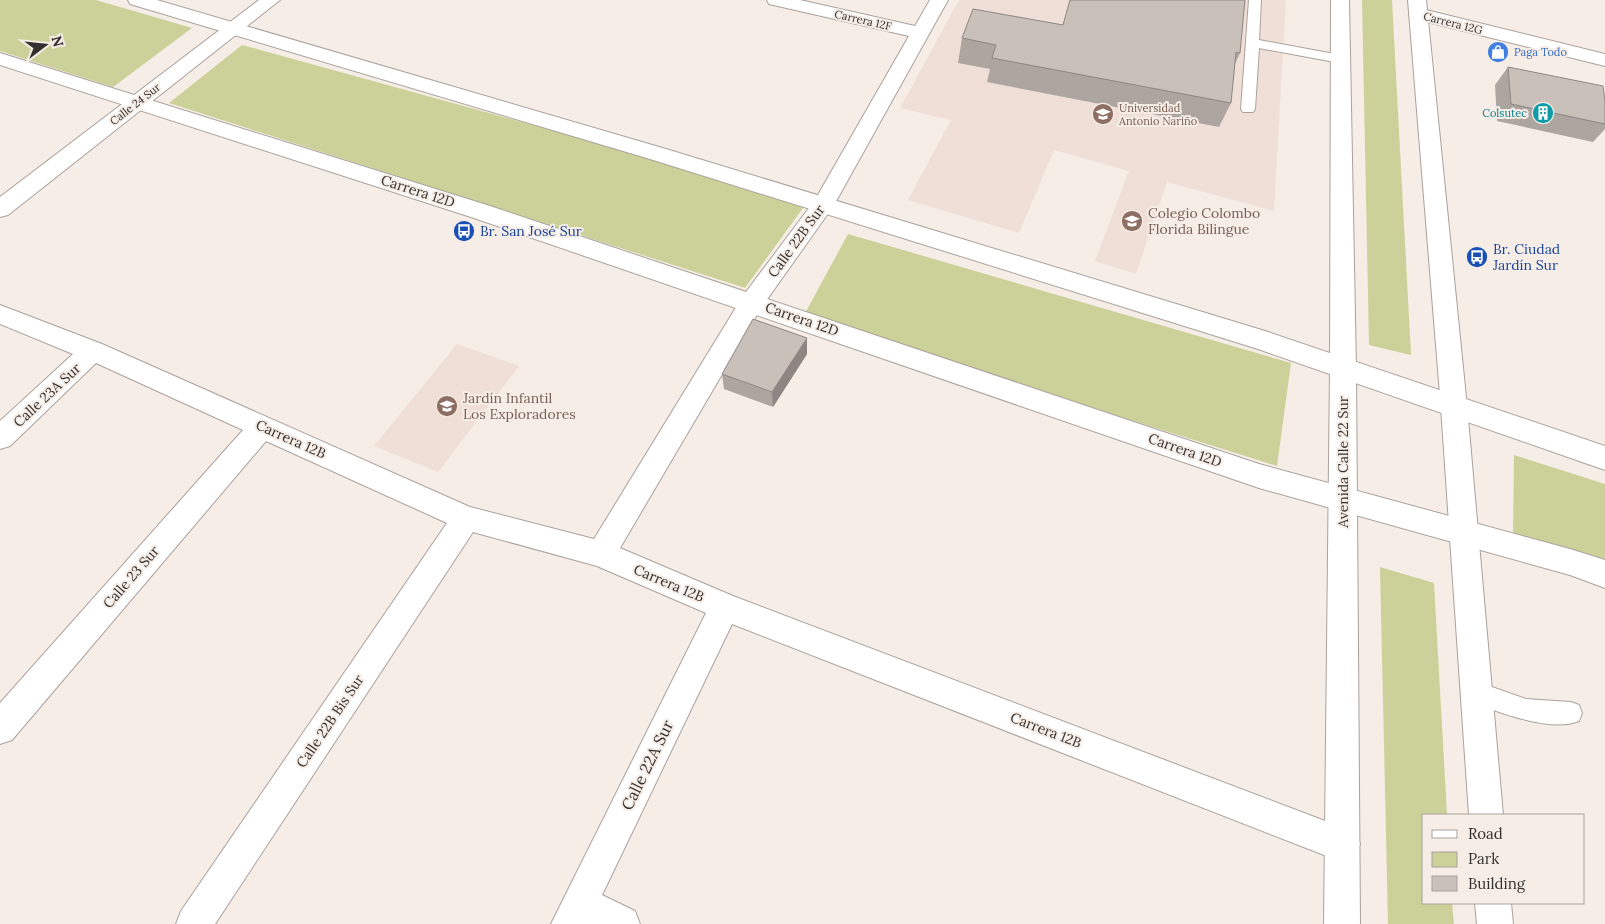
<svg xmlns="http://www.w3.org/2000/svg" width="1605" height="924" font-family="Lora,serif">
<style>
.built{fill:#f0dfd6}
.green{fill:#ccd199}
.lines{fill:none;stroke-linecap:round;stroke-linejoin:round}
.service-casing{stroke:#aaa19c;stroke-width:2}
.minor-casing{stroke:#aaa19c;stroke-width:2}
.tertiary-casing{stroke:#aaa19c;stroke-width:2}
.primary-casing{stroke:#aaa19c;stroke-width:2}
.service{fill:#fff;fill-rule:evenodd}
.minor{fill:#fff;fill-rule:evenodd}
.tertiary{fill:#fff;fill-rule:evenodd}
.primary{fill:#fff;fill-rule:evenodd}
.wall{fill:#ada5a0}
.shaded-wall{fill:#8d8682}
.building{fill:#c9c0ba;stroke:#8d8682}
.labels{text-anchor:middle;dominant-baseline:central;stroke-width:4;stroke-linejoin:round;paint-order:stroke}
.far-street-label{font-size:11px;fill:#33302e;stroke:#f6ede7}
.far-shop-label{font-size:11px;fill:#366cbe;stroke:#f6ede7;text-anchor:start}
.far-education-label{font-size:11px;fill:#785e54;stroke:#f6ede7;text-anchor:start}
.far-culture-label{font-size:11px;fill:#0d838f;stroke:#f6ede7;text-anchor:end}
.street-label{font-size:14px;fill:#33302e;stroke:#f6ede7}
.education-label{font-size:14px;fill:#785e54;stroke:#f6ede7;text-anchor:start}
.transit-label{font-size:14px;fill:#164399;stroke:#f6ede7;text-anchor:start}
.near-street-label{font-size:16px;fill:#33302e;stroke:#f6ede7}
</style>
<rect width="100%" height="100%" fill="#f6ede7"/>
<path class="built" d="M959,0H1286L1274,211L1167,182L1136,274L1095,261L1129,171L1054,150L1019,233L908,200L951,120L900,108Z
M457,344L519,366L438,472L374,446Z"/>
<path class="green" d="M0,0H96L192,28L113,87L0,51Z
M1362,0H1392L1411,355L1369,345Z
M242,45L808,201L745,288L169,103Z
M848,234L1291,363L1277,466L803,317Z
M1514,455L1605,484V568L1513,537Z
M1380,567L1434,583L1447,815H1424V903H1452L1454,924H1388Z"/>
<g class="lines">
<g class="service-casing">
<path id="service" d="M1249,0H1261L1259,40L1340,55L1347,59L1340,63L1259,48L1255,109L1253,112H1243L1241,109Z
M1475,681L1526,699L1571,702L1579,705L1582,713L1579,721C1550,733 1495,711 1467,700L1464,692L1467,684Z"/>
</g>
<g class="minor-casing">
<path id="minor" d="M259,0H280L8,215L0,217V197Z
M767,0H800L915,26L930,0H948L834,205L761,308L620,548L733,596L1354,832L1360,844L1354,856L1342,862L732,624L602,895L635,911L640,924H551L706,613L597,566L473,532L215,924H176L181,911L447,523L266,441L12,740L0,744V703L243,430L96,363L10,446L0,449V421L73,354L0,324V305L102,344L470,507L594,539L743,296L815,200L909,36L769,4Z
M1418,8L1605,54V66L1411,18L1409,14L1411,10Z"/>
</g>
<g class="tertiary-casing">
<path id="tertiary" d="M128,0H157L666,149L1265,331L1605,446V470L1258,349L650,159L130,4Z
M0,53L490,206L1259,464L1570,549L1605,560V588L1570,575L1259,488L474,218L0,65Z"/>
</g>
<g class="primary-casing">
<path id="primary" d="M1331,0H1349L1356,369L1360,924H1324L1330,369Z
M1408,0H1426L1467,407L1503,815H1469L1441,407Z
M1475,903H1511L1513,924H1477Z"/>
</g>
<use href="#service" class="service"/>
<use href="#minor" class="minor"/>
<use href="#tertiary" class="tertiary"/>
<use href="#primary" class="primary"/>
</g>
<path class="wall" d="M1063,25L1240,53L1235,64L1231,103L1219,127L987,82L990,69L958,63L962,38Z
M1508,67L1605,101V129L1593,142L1497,121L1495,85Z
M807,354L773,407L724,389L722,374Z"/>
<path class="shaded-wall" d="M807,338V354L773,407L772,392Z"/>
<path class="building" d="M1070,0H1245L1240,53L1236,52L1231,103L992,58L996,45L962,38L973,9L1063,25Z
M1508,67L1603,86L1605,101V124L1511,104Z
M753,319L807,338L772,392L722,374Z"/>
<defs>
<g id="shop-disc" transform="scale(1.125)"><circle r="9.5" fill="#3f7fe0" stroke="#f6ede7"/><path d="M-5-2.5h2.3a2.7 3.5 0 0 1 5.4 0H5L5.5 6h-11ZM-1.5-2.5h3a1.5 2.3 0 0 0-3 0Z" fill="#fff"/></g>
<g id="building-disc" transform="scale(1.125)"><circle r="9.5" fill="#0f9aa8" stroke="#f6ede7"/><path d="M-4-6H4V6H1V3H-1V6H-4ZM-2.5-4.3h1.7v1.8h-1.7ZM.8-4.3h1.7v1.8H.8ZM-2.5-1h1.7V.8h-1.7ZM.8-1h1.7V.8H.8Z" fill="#fff"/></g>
<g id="university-disc" transform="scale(1.125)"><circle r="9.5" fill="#8d6e63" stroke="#f6ede7"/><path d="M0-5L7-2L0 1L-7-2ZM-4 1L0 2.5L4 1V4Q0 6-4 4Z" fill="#fff"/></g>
<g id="school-disc" transform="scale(1.125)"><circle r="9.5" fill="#8d6e63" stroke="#f6ede7"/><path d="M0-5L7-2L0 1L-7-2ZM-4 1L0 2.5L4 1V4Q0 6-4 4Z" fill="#fff"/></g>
<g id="bus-disc" transform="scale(1.125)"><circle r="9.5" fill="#1a4fb4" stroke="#f6ede7"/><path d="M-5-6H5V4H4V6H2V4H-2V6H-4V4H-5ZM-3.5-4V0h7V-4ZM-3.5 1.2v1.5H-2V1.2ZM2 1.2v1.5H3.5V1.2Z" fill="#fff"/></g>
</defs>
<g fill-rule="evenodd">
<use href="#shop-disc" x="1498" y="52"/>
<use href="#building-disc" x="1543" y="113"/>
<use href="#university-disc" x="1103" y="114"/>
<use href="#school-disc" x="1132" y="221"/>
<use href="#bus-disc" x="464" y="231"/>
<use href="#bus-disc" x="1477" y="257"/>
<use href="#school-disc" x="447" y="406"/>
</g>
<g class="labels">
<g class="far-street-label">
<text transform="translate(863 20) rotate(13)">Carrera 12F</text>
<text transform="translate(1453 23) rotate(14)">Carrera 12G</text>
<text transform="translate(135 104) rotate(-38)">Calle 24 Sur</text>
</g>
<g class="far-shop-label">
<text x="1514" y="52">Paga Todo</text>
</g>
<g class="far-education-label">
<text x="1119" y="108">Universidad<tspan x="1119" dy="13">Antonio Nariño</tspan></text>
</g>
<g class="far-culture-label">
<text x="1527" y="113">Colsutec</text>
</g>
<g class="street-label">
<text transform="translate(418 191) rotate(18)">Carrera 12D</text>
<text transform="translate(796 241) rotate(-54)">Calle 22B Sur</text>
<text transform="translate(802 319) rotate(19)">Carrera 12D</text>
<text transform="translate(47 395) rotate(-43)">Calle 23A Sur</text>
<text transform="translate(291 439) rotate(24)">Carrera 12B</text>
<text transform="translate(1185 450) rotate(19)">Carrera 12D</text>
<text transform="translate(1343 462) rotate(-90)">Avenida Calle 22 Sur</text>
<text transform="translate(131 577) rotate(-49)">Calle 23 Sur</text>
<text transform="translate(669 583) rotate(23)">Carrera 12B</text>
<text transform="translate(330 721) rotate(-56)">Calle 22B Bis Sur</text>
<text transform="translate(1046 730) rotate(21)">Carrera 12B</text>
</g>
<g class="education-label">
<text x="1148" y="213">Colegio Colombo<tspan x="1148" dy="16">Florida Bilingue</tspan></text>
<text x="463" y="398">Jardín Infantil<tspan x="463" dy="16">Los Exploradores</tspan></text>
</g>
<g class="transit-label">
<text x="480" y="231">Br. San José Sur</text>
<text x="1493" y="249">Br. Ciudad<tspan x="1493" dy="16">Jardín Sur</tspan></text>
</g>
<g class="near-street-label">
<text transform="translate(647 765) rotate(-64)">Calle 22A Sur</text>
</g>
</g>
<rect x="1422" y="814" width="162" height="90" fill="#f6ede7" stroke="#a8a19d"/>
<rect x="1432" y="830" width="25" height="8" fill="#ffffff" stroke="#a8a19d"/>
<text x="1468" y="839" font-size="15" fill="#33302e">Road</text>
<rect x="1432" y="852" width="25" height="15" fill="#ccd199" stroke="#a8a19d"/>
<text x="1468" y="864" font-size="15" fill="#33302e">Park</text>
<rect x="1432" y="876" width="25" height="15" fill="#c9c0ba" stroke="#a8a19d"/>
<text x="1468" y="889" font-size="15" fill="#33302e">Building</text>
<g transform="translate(45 45) rotate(74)" stroke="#f6ede7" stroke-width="4" paint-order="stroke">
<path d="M0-4L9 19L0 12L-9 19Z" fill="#33302e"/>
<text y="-8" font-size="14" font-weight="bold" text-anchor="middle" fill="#33302e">N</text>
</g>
</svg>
